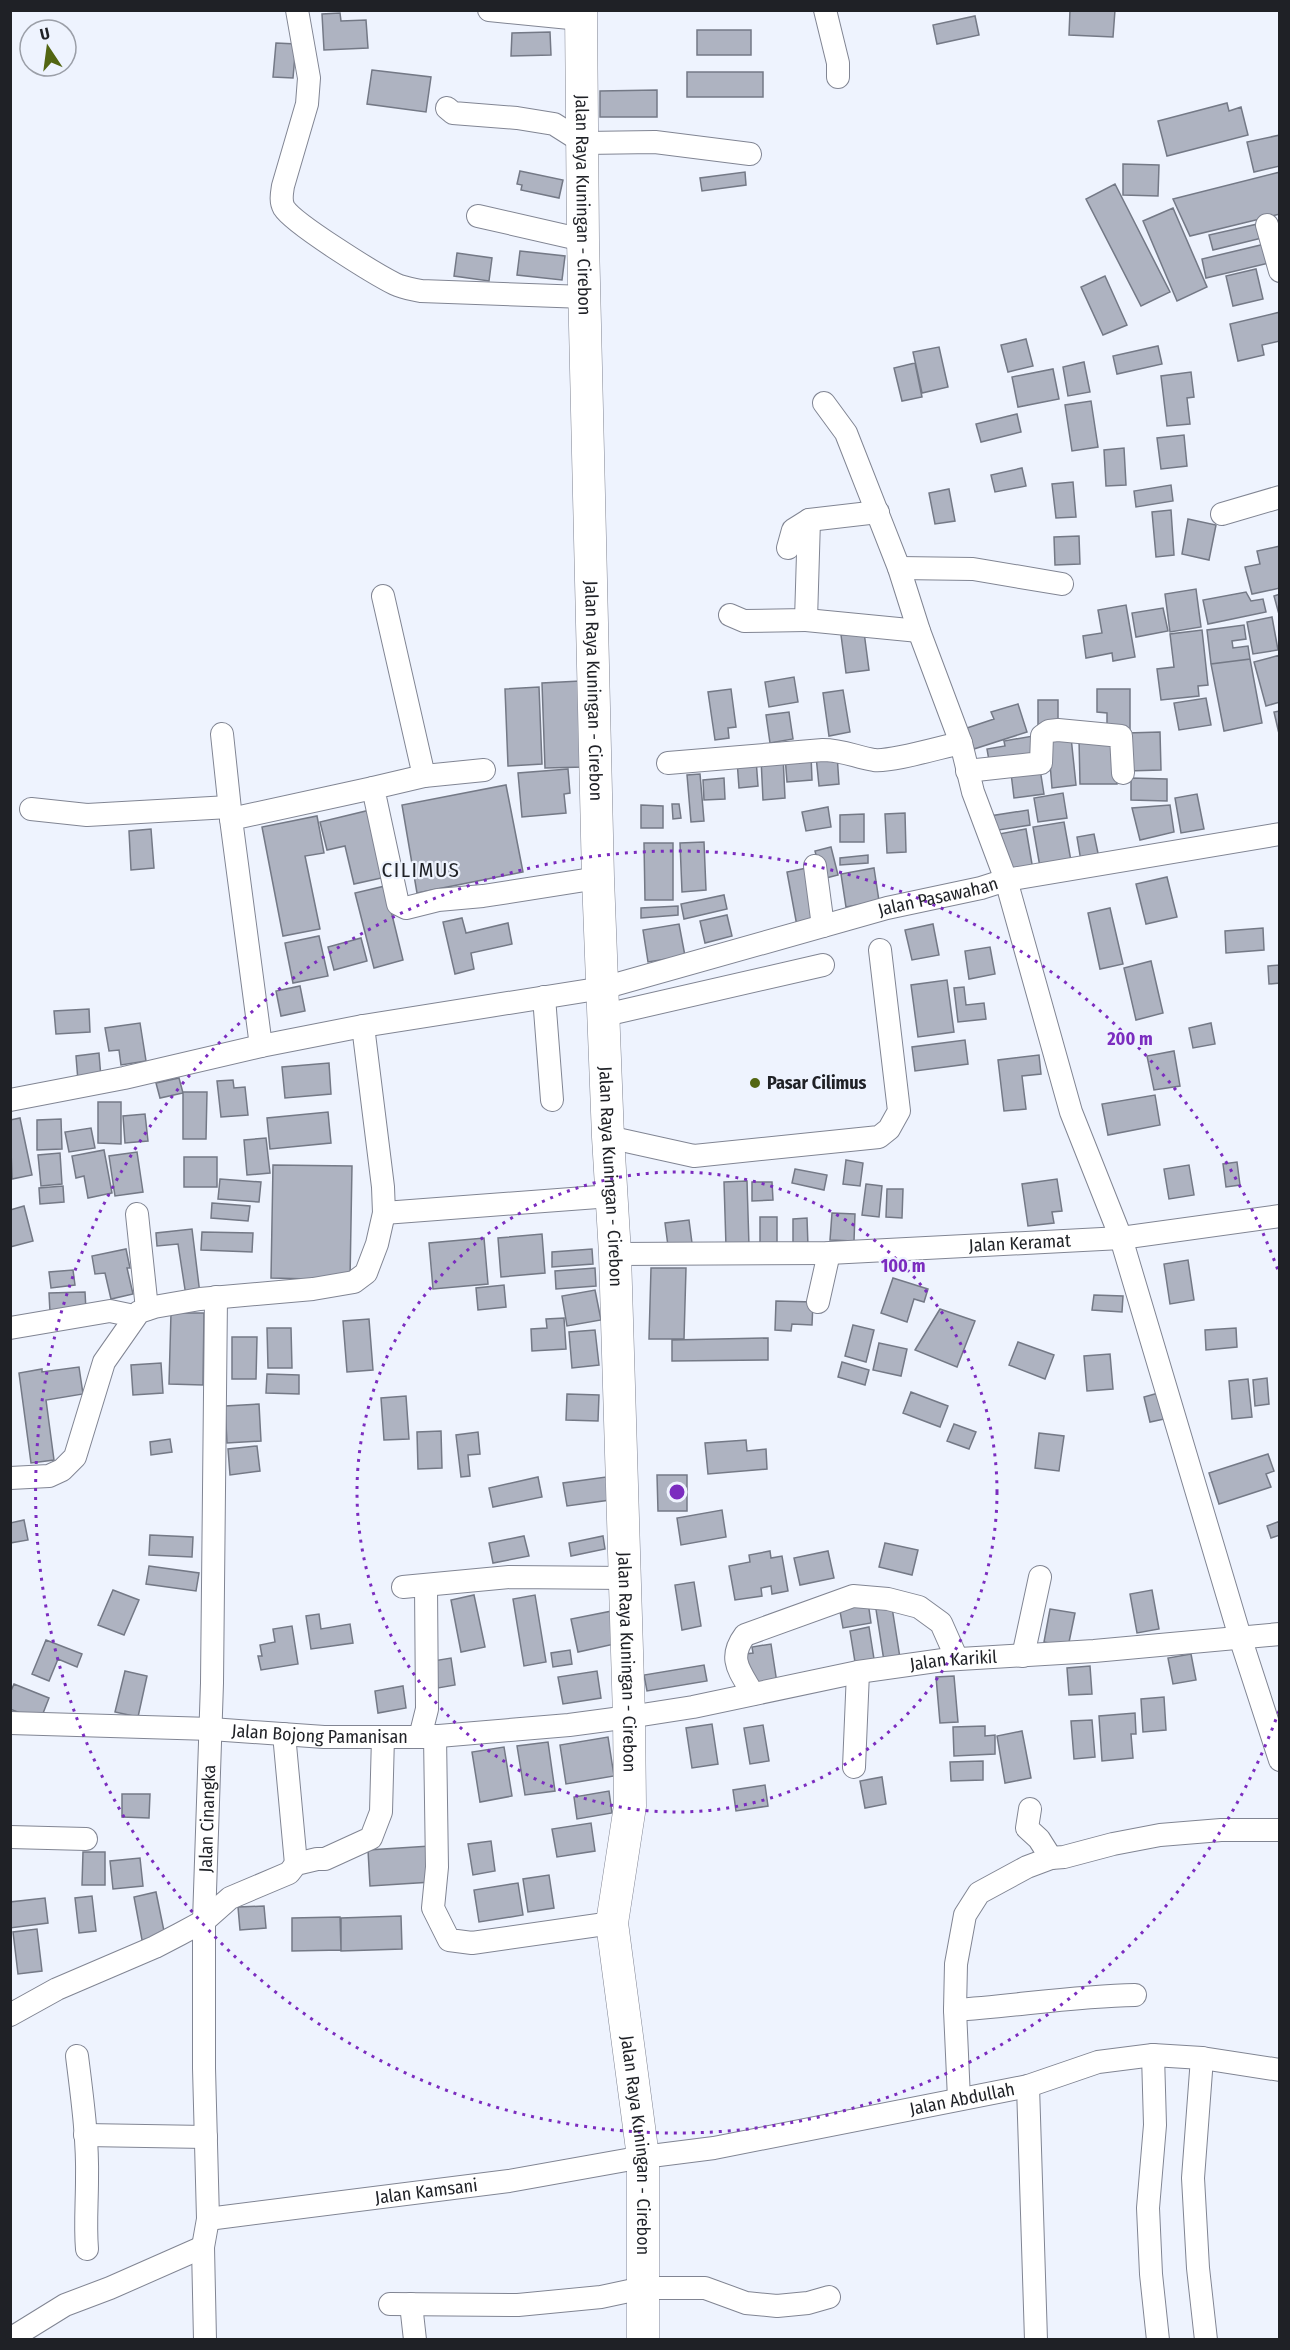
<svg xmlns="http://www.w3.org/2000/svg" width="1290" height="2350" font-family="'Fira Sans Condensed',sans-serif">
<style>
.building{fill:#aeb3c1;stroke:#747986;stroke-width:1.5}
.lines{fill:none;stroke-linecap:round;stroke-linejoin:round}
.minor-casing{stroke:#818593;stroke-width:24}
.highway-casing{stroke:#818593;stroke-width:33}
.minor{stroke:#fff;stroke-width:22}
.highway{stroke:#fff;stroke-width:32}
.ring{fill:none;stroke:#7b2cbf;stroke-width:3;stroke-dasharray:3 6}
.poi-dot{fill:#536612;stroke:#eef3fe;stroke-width:2}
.labels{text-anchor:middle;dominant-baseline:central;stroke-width:4.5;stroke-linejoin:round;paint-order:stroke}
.street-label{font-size:18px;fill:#1f2126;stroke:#eef3fe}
.poi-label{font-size:18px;font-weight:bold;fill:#1f2126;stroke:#eef3fe;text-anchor:start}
.quarter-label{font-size:21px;letter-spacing:1.5px;fill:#1f2126;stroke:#eef3fe}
.centre{fill:#7b2cbf;stroke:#eef3fe;stroke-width:3}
.ring-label{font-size:18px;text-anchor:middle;font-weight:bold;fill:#7b2cbf;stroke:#eef3fe;stroke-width:4.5;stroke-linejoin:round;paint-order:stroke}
</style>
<rect width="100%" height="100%" fill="#eef3fe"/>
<path class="building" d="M1070,10H1115L1113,37L1069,35Z
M340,13L341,21L366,20L368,48L324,50L322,14Z
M975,16L979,35L937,44L933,25Z
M697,30H751V55H697Z
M550,32L551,55L511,56L512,33Z
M276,43L296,44L293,78L273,77Z
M372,70L431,77L426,112L367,104Z
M687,72H763V97H687Z
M657,90V117H600V91Z
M1227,103L1229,111L1241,107L1248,135L1167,156L1158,121Z
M1280,135V166L1254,172L1247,142Z
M1123,164L1159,165L1158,196L1123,195Z
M520,171L563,180L559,198L521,190L522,185L517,184Z
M745,172L746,185L702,191L700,178Z
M1280,172V214L1190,236L1173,199Z
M1115,184L1170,292L1141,306L1086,199Z
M1173,208L1207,287L1177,301L1143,221Z
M1262,223L1266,237L1213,250L1209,235Z
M1265,244L1269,263L1206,278L1202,259Z
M520,251L565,256L562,280L517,275Z
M457,253L492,258L489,281L454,276Z
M1256,269L1263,299L1233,306L1226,276Z
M1105,276L1127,325L1103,335L1081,287Z
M1280,312V341L1262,345L1264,355L1238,361L1230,324Z
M1026,339L1033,366L1008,372L1001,345Z
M1158,346L1162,364L1117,374L1113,356Z
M939,347L948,387L922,393L913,352Z
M1084,362L1090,392L1068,396L1063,367Z
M915,363L922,397L902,401L894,368Z
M1053,369L1059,399L1018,407L1012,377Z
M1191,372L1194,397L1187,398L1190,424L1167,426L1161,376Z
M1091,401L1098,447L1072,451L1065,405Z
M1017,414L1021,432L981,442L976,424Z
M1184,435L1187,466L1161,469L1157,438Z
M1124,448L1126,485L1106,486L1104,450Z
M1022,468L1026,486L995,492L991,475Z
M1073,482L1076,517L1056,518L1052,484Z
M1171,485L1173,501L1136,507L1134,491Z
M949,489L955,521L935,524L929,493Z
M1171,510L1174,555L1156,557L1152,512Z
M1188,519L1216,525L1209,560L1182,554Z
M1079,536L1080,564L1055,565L1054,537Z
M1280,546V588L1252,594L1245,567L1260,564L1257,551Z
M1196,589L1201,627L1170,632L1165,594Z
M1246,592L1251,601L1263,599L1266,612L1208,624L1203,600Z
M1280,594V618L1274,596Z
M1126,605L1135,657L1113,661L1112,653L1086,658L1083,636L1102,633L1098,610Z
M1163,608L1168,631L1136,637L1132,613Z
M1272,617L1278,650L1253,654L1247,622Z
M1244,625L1246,639L1232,641L1233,648L1248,646L1250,659L1211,664L1207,630Z
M1202,630L1208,685L1198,686L1199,696L1161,700L1157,669L1174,667L1170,634Z
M864,632L869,670L846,673L841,635Z
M1280,655V702L1266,706L1254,662Z
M1250,659L1262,723L1224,731L1211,664Z
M794,677L798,702L769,707L765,682Z
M580,681L584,767L545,768L542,683Z
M539,687L542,764L508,766L505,689Z
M731,689L736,727L728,728L729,738L715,740L708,692Z
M1097,689H1130V729L1107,728V713L1097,712Z
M843,690L850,732L829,736L823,693Z
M1206,698L1211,725L1179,730L1174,703Z
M1038,700H1058V730H1038Z
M1018,704L1027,732L974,749L967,728L994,719L991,712Z
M1280,711V738L1274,712Z
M789,712L793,739L770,743L766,715Z
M1160,732L1161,770L1127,771V733Z
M1033,736L1037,757L990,766L987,749L1005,746L1004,741Z
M1071,737L1076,785L1052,788L1048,739Z
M1079,739H1117V784H1080Z
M837,754L839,784L819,786L816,756Z
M811,755L812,780L787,782L785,756Z
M783,756L785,798L763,800L761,758Z
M756,759L758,786L739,788L737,760Z
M568,769L570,793L564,794L566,813L522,817L518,773Z
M1040,769L1044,794L1014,798L1011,773Z
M700,774L704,821L691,822L687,775Z
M724,778L725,799L704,800L703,780Z
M1131,778L1167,779V801L1131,800Z
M506,785L523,872L417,893L402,805Z
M1063,793L1067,818L1038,822L1034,798Z
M1197,794L1204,829L1181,833L1175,798Z
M672,804H679L681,818L673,819Z
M641,805L663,806V828H641Z
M1170,805L1174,832L1140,840L1132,808Z
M828,807L831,827L806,831L802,812Z
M370,810L386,877L354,884L345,846L327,850L320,822Z
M1028,810L1030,825L992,831L990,816Z
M905,813L906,852L887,853L885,814Z
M864,814V842H840V815Z
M317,816L324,853L305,856L320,929L283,936L262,827Z
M1064,822L1071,861L1040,867L1033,827Z
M151,829L154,868L131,870L129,831Z
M1026,829L1033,870L1006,875L999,834Z
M1094,834L1099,858L1081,861L1077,837Z
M704,842L706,890L682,892L680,843Z
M644,843H673V900H645Z
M831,847L838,875L822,879L815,851Z
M868,855V863L840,865V858Z
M807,868L818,922L797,926L787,872Z
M874,868L879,901L846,907L841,874Z
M1167,877L1177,917L1146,924L1136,884Z
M385,886L403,960L374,968L355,893Z
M724,895L727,909L684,919L681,904Z
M678,906V915L641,918V908Z
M1110,908L1123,964L1100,969L1088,913Z
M727,915L732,936L705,943L700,921Z
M462,918L466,933L508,923L512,944L471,953L474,969L455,974L443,922Z
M679,924L685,956L648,962L643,930Z
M933,924L939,955L912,960L905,930Z
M1263,928L1264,950L1226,953L1225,931Z
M319,936L328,976L293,983L285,943Z
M361,938L367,961L334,970L328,947Z
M990,947L995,974L969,979L965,951Z
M1151,961L1163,1013L1136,1020L1124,968Z
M1280,965V983L1269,984L1268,966Z
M947,980L954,1032L918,1037L911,985Z
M300,986L305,1011L281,1016L276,991Z
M964,987L966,1005L984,1003L986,1019L958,1022L954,988Z
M89,1009L90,1032L56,1034L54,1011Z
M140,1023L146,1061L121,1065L119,1050L109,1051L105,1028Z
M1211,1023L1215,1044L1193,1048L1189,1028Z
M965,1040L968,1064L915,1071L912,1047Z
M1174,1051L1180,1086L1154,1090L1147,1056Z
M99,1053L101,1078L78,1081L76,1056Z
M1039,1055L1041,1074L1022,1076L1026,1109L1004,1111L998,1060Z
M329,1063L331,1094L285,1098L282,1067Z
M179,1078L183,1093L160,1098L156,1083Z
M233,1080L234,1088L245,1087L248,1115L221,1117L217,1081Z
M183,1092H207L206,1139H183Z
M1155,1095L1160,1125L1108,1135L1102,1104Z
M98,1102H121V1144L98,1143Z
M328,1112L331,1143L270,1149L267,1118Z
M145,1114L148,1141L125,1143L123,1116Z
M20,1118L32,1175L12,1179L10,1120Z
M61,1119L62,1149L37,1150V1120Z
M91,1128L95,1148L69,1152L65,1132Z
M266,1138L270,1173L247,1175L244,1140Z
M104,1150L112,1193L88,1198L84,1176L76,1178L72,1156Z
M137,1152L143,1192L115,1196L109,1156Z
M60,1153L62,1184L41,1186L38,1155Z
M184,1157H217V1187H184Z
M846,1160L863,1163L860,1186L843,1184Z
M1237,1162L1240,1185L1226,1187L1223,1164Z
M273,1165L352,1166L350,1280L271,1278Z
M1189,1165L1194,1195L1169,1199L1164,1169Z
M795,1169L827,1175L824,1190L792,1183Z
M220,1179L261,1182L259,1202L218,1199Z
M1057,1179L1062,1211L1052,1212L1054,1223L1028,1226L1022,1184Z
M747,1181L749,1246L726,1247L724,1182Z
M752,1182H772L773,1200L752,1201Z
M866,1184L882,1186L879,1217L862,1215Z
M63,1186L64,1202L40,1204L39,1188Z
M887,1189H903L902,1218L886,1217Z
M212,1203L250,1206L248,1221L211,1218Z
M24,1206L33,1241L10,1247V1210Z
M832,1213L855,1214L854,1241L830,1240Z
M760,1217H777V1247H760Z
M807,1218L808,1246L793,1247V1219Z
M689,1220L692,1243L668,1246L665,1223Z
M192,1229L200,1294L186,1296L178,1244L157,1246L156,1233Z
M202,1232L253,1233L252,1252L201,1250Z
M542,1234L545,1273L501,1277L498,1238Z
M484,1238L488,1284L433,1289L429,1243Z
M126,1249L130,1268H127L133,1294L111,1299L105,1273L95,1274L92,1256Z
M592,1249L593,1264L552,1267V1252Z
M1188,1260L1194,1300L1170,1304L1164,1264Z
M595,1268L596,1286L556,1289L555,1271Z
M651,1268H686L684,1339H649Z
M73,1270L75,1285L51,1288L49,1272Z
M893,1278L928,1289L924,1302L914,1299L907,1322L881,1313Z
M504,1285L506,1307L478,1310L476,1288Z
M595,1290L601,1320L567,1326L562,1296Z
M85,1292L86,1310L50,1312L49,1293Z
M1094,1295L1123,1296L1122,1312L1092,1310Z
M776,1301L813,1302L812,1325L792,1324L791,1331L775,1330Z
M940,1309L975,1321L957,1367L915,1350Z
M171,1313H204L203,1385L169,1384Z
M564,1318L566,1349L532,1351L531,1329L547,1328L546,1319Z
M369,1319L373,1370L347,1372L343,1321Z
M853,1325L874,1330L866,1362L845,1356Z
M267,1328H291L292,1368H268Z
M1236,1328L1237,1347L1206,1350L1205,1330Z
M595,1330L599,1365L572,1368L569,1332Z
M232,1337H257L256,1379H232Z
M768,1338V1360L672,1361V1340Z
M1018,1342L1054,1355L1045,1379L1009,1365Z
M879,1343L907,1349L901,1376L873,1370Z
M1110,1354L1113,1389L1087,1391L1084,1356Z
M842,1362L869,1370L865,1385L838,1377Z
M161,1363L163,1393L133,1395L131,1365Z
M79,1367L83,1394L46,1400L54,1460L31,1463L19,1373L42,1369V1372Z
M267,1374L299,1375V1394L266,1393Z
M1267,1378L1269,1404L1255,1406L1253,1380Z
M1248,1379L1252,1417L1232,1419L1229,1381Z
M911,1392L948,1406L940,1427L903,1413Z
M1162,1392L1169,1418L1150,1422L1144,1397Z
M567,1394L599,1395L598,1421L566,1420Z
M406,1396L409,1439L384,1440L381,1398Z
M259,1404L261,1441L227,1443L225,1406Z
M954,1424L976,1432L969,1449L947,1441Z
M441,1431L442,1468L418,1469L417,1432Z
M478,1432L480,1454L468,1455L470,1476L461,1477L456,1435Z
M1039,1433L1064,1436L1059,1471L1035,1468Z
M170,1439L172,1452L151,1455L150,1442Z
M746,1440L747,1451L766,1449L767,1469L708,1474L705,1443Z
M257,1446L260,1471L230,1475L228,1449Z
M1268,1454L1274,1471L1266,1474L1271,1487L1219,1504L1209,1473Z
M657,1475H687V1511H658Z
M538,1477L542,1497L493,1507L489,1488Z
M606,1477L610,1500L567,1506L563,1483Z
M722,1510L726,1537L681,1545L677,1518Z
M24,1520L28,1540L10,1543V1523Z
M1280,1521V1535L1271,1538L1267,1526Z
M150,1535L193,1537L192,1557L149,1555Z
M524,1536L529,1556L493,1563L489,1543Z
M603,1536L605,1549L571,1556L569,1543Z
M885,1543L918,1550L912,1575L879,1567Z
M770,1551L771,1558L782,1556L788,1591L772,1594L771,1586L761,1588L762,1596L735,1600L729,1566L750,1562L749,1555Z
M828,1551L834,1578L800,1585L794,1558Z
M149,1566L199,1573L196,1591L146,1584Z
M694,1582L701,1626L682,1630L675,1585Z
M113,1590L139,1600L124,1635L98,1625Z
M1152,1590L1159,1629L1137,1633L1130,1594Z
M474,1595L485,1647L461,1652L451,1600Z
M535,1595L546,1662L524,1666L513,1599Z
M891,1601L900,1658L884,1661L875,1603Z
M868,1602L871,1623L843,1628L839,1606Z
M1050,1609L1075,1613L1068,1647L1044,1642Z
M612,1611L619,1643L578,1652L571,1619Z
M319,1614L321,1629L350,1624L353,1643L311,1649L306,1616Z
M292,1626L298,1664L261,1670L258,1656H262L260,1645L275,1642L273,1629Z
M869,1627L874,1659L855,1662L850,1631Z
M46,1640L82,1654L77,1667L58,1659L49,1681L32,1674Z
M771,1644L777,1683L750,1687L745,1654L753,1653L752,1647Z
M570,1650L572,1664L553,1667L551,1653Z
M1191,1654L1196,1680L1173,1684L1168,1658Z
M451,1658L455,1685L438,1688L433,1661Z
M704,1665L707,1681L647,1691L644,1675Z
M1090,1666L1092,1694L1069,1695L1067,1668Z
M125,1671L147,1676L138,1717L115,1712Z
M597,1671L601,1698L563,1704L558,1677Z
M954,1676L958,1722L940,1723L936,1677Z
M14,1684L49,1698L40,1721L10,1709V1693Z
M403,1686L406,1708L378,1713L375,1691Z
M1164,1697L1166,1730L1143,1732L1141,1699Z
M1135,1713L1136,1734H1131L1133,1758L1102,1761L1099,1716Z
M1092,1720L1095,1757L1074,1759L1071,1721Z
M712,1724L718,1764L692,1768L686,1728Z
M763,1725L769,1761L750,1764L744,1728Z
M985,1726V1736L995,1735V1754L954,1756L953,1727Z
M1022,1731L1031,1778L1005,1783L997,1736Z
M608,1737L614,1776L566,1784L560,1745Z
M548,1742L555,1791L525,1795L517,1746Z
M504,1747L512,1796L480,1802L472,1752Z
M983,1761V1780L951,1781L950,1762Z
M882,1777L886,1804L865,1808L860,1781Z
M765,1785L768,1806L736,1811L733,1790Z
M609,1791L612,1813L577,1819L574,1797Z
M122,1794H150L149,1818L122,1817Z
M591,1823L595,1851L557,1857L552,1829Z
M491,1841L495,1871L473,1875L468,1844Z
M430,1846L432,1882L370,1886L368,1850Z
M83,1852H105V1885H82Z
M140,1858L143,1886L113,1889L110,1861Z
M549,1875L554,1908L528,1912L523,1879Z
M518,1883L523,1915L479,1922L474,1890Z
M156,1892L165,1936L142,1940L134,1897Z
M92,1896L96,1931L79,1933L75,1898Z
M45,1898L48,1923L10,1928V1902Z
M264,1906L266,1928L240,1930L238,1907Z
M401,1916L402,1949L341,1951V1918Z
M340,1917L341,1950L292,1951V1918Z
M37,1929L42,1971L18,1974L13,1932Z"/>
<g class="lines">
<g class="minor-casing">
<g id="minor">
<path d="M297,10L309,78L307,104L283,186C282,193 280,201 284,208C294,224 375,274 395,284C403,288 412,289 421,291L585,297"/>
<path d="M489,10L580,19"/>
<path d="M825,10L838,63V77"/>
<path d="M447,108L453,113L517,118L554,124L584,143L655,142L750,154"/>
<path d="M478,216L583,240"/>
<path d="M1267,225L1280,271"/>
<path d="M824,403L846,433L899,568L919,631L961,743L973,792L1006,880L1071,1112L1121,1238L1240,1637L1280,1760"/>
<path d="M1222,514L1280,497"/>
<path d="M788,548L793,530L809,520L878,512"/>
<path d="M899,568L973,569L1062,584"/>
<path d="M383,596L424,776"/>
<path d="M730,615L744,621L806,620L809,520"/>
<path d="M806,620L919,631"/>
<path d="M222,734L231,819"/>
<path d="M668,763L823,750C842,750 856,757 874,760C892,762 941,747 961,743"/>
<path d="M484,770L424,776L373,788L398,904L406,908L438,900L483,896L598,878"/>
<path d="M967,771L1041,763L1042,736L1049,731L1058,730L1121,736L1123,773"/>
<path d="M31,809L87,815L229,807"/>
<path d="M815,866L823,926"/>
<path d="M544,997L552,1100"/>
<path d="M605,1015L823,965"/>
<path d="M261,1046L231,819L373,788"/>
<path id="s1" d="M10,1100L124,1078L261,1046L363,1026L603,988L887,908L981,888L1006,880L1280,834"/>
<path d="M608,1137L694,1156L879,1137L889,1129L899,1111L880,950"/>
<path d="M384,1213L611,1196"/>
<path d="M137,1214L147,1309"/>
<path id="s2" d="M615,1254L829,1253L1121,1238L1280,1216"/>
<path d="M818,1302L829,1253"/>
<path d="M10,1328L110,1311L134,1316"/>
<path d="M10,1478L49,1476L62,1470L75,1457L104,1362L139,1312L154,1307L200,1299L313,1289L354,1282L366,1273L377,1244L384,1213L383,1187L363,1026"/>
<path d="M403,1587L509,1577L626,1578"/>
<path d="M1023,1656L1040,1577"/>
<path d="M753,1694C740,1671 727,1659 745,1635L853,1596L888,1599L919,1607L941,1623L957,1659"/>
<path id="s3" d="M10,1723L211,1729L324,1737H427L569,1725L629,1717L693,1707L858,1672L943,1660L1094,1651L1280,1634"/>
<path d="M284,1734L296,1864"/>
<path d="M435,1736L437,1867L433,1908L449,1940L472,1943L612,1923"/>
<path d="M420,1737L427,1709L426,1586"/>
<path d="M854,1767L858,1672"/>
<path d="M1030,1809L1027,1828L1039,1839L1051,1858"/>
<path d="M10,1837L86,1839"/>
<path d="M955,2010C1015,2006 1075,1996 1135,1995"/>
<path d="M10,2015L57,1989L155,1947L180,1934L204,1921L230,1898L289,1873L296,1864L317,1859H325L371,1838L381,1812L383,1737"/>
<path d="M1153,2055L1155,2125L1148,2208L1151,2274L1158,2340"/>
<path d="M77,2056C82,2096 88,2139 87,2180C87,2203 85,2225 87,2249"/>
<path d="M1202,2058L1193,2178L1198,2268L1206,2340"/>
<path d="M1028,2086L1036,2340"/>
<path d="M959,2099L955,2010L956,1964L965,1915L979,1893L1027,1867L1051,1858L1064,1857L1113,1844L1160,1835L1221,1830H1280"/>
<path d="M85,2135L206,2137"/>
<path id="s4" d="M208,2219L509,2181L643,2157L714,2148L1028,2086L1098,2062L1153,2055L1202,2058L1280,2070"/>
<path d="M390,2304L518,2305L601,2297L643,2288H705L746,2303L777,2306L808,2303L829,2297"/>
<path d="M411,2304L415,2340"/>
<path d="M10,2339L65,2305L110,2288L203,2247"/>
<path id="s5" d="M205,2340L203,2247L208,2219L204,2068V1921L212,1683L216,1297"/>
</g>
</g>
<g class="highway-casing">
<g id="highway">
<path id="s6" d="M581,10L583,240L598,878L608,1137L615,1254L629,1717L630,1806L612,1923L643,2157V2340"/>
</g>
</g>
<use href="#minor" class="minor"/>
<use href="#highway" class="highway"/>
</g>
<g class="ring">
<circle cx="677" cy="1492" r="320"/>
<path d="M1279 1711A641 641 0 1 1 1279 1273"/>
</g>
<circle class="poi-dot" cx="755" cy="1083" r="6"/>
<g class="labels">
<g class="street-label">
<text stroke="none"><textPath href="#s6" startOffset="195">Jalan Raya Kuningan - Cirebon</textPath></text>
<text stroke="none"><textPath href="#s6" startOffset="681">Jalan Raya Kuningan - Cirebon</textPath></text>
<text stroke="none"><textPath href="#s1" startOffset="951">Jalan Pasawahan</textPath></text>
<text stroke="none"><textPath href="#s6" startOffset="1167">Jalan Raya Kuningan - Cirebon</textPath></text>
<text stroke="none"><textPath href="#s2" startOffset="405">Jalan Keramat</textPath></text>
<text stroke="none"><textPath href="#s3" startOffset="950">Jalan Karikil</textPath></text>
<text stroke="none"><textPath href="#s6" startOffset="1653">Jalan Raya Kuningan - Cirebon</textPath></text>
<text stroke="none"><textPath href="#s3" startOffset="310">Jalan Bojong Pamanisan</textPath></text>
<text stroke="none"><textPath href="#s5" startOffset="522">Jalan Cinangka</textPath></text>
<text stroke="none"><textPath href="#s4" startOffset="764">Jalan Abdullah</textPath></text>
<text stroke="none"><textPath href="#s6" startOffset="2139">Jalan Raya Kuningan - Cirebon</textPath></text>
<text stroke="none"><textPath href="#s4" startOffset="220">Jalan Kamsani</textPath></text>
</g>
<g class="poi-label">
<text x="767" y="1083">Pasar Cilimus</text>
</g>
<g class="quarter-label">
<text x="421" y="870">CILIMUS</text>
</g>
</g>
<circle cx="677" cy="1492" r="9" class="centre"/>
<g class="ring-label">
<text x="1130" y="1045">200 m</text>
<text x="903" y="1272">100 m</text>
</g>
<rect width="1290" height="2350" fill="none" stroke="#1f2126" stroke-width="24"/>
<g transform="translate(48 48) rotate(347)"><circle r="28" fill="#eef3fe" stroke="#9b9fa8" stroke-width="1.5"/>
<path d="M0-4.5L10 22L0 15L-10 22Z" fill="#536612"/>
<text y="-9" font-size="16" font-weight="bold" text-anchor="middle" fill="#1f2126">U</text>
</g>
</svg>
